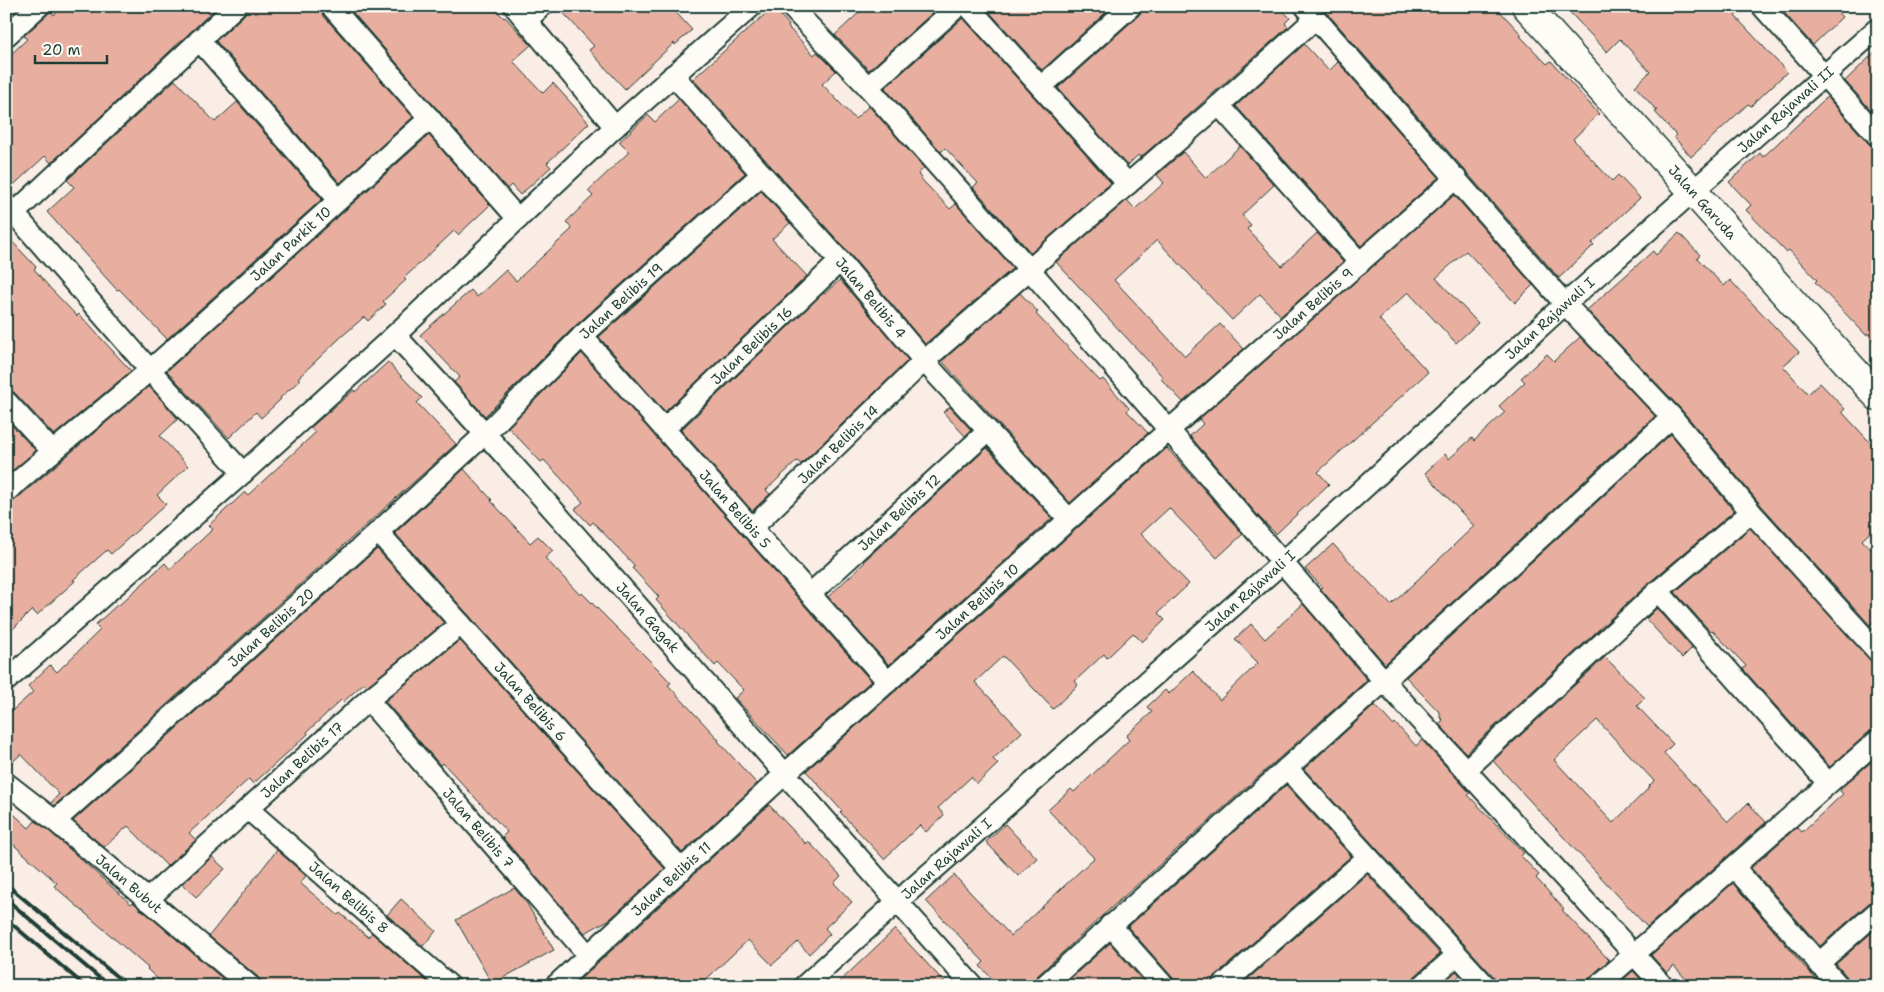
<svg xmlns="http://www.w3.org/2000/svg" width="1884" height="992" font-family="'Shantell Sans',sans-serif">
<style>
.building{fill:#e8afa0;stroke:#1f3d34;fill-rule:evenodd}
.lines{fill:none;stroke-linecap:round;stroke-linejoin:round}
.street-casing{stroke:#1f3d34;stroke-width:24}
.secondary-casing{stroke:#1f3d34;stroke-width:31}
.street{stroke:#fdfcf7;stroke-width:20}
.secondary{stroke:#fdfcf7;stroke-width:28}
.rail{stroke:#1f3d34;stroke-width:4}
.labels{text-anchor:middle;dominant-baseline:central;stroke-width:4;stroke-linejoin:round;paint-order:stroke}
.street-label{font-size:14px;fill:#1f3d34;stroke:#fdfcf7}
</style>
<rect width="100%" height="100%" fill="#f9ede6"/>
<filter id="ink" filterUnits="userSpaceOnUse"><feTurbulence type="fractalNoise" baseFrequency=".02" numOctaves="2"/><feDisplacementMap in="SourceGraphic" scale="10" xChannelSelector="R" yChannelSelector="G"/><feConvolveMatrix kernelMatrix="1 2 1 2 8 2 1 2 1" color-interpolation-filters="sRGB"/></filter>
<g filter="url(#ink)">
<path class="building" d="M63,6H218L51,163L45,156L6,192V59L27,39L24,36L51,11L54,15Z
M248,6H319L322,14L413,117L340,183L216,41L244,15Z
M347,6H492L504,18L505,17L531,45L513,61L543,93L553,83L589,123L547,163L551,167L520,195L511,185L507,189Z
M557,6H670L692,30L675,45L674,43L625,89L589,50L594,46Z
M866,6H940L869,70L835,35Z
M984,6H1113L1042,70Z
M1143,6H1279L1290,18L1285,23L1288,27L1140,158L1138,155L1127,166L1058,88L1139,15Z
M1321,6H1495L1522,35L1520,36L1547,64L1551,61L1599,114L1573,139L1612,181L1618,175L1640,198L1592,243L1594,245L1559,278Z
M1564,6H1745L1735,16L1787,72L1751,106L1748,104L1691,157L1674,137L1676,135L1655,112L1657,111L1635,86L1650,72L1620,39L1607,52Z
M1778,6H1832L1842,17L1813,45Z
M773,7L789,25L788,27L814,55L817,52L836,71L822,84L855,119L869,106L924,168L918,174L923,181L950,209L956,204L1013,268L925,344L849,253L693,79Z
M963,18L1111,183L1031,253L973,187L978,183L945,148L941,152L885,88Z
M1304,44L1329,71L1338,62L1439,177L1361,246L1236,106Z
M1878,49V118L1845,81Z
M175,80L215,122L237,102L322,199L167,339L119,289L117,290L47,212L74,187L67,180Z
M1827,97L1869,144L1878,148V345L1867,333L1866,335L1815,282L1817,280L1789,250L1786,252L1746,210L1751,205L1729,182L1760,153L1763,157Z
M679,99L745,173L574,327L485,416L454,382L460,377L420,335L471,290L477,297L506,270L516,281L572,229L566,222L593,196L588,191L629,152L619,142L648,115L655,122Z
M429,135L490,205L458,235L454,231L404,278L406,280L383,301L386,304L368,321L364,317L340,338L298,378L300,380L280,398L281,399L261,418L256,412L229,438L167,371Z
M1240,146L1274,185L1242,215L1251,225L1247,229L1282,266L1317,233L1343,262L1281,316L1260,294L1232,320L1157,240L1114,280L1185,356L1220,324L1244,349L1183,402L1161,379L1163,377L1056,262L1127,200L1135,209L1164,183L1157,175L1183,152L1206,178Z
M761,191L790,223L772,239L807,276L665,412L599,337Z
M1454,195L1533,285L1515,303L1466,251L1436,278L1478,323L1456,343L1408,292L1379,319L1428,372L1318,472L1329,484L1276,534L1260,518L1190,436L1203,424L1199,419Z
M1679,233L1700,255L1697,258L1724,286L1730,280L1799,352L1783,366L1808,394L1820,383L1845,409L1842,412L1878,451V525L1862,540L1878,557V618L1870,625L1760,504L1681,409L1587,310L1653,251L1656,255Z
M6,235L36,267L34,269L50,288L77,316L79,314L131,371L54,435L15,393L6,389Z
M840,280L908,360L801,464L797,461L766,490L770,494L752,511L681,430L823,293L824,294Z
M1020,293L1038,312L1036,314L1100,381L1103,379L1129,408L1127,411L1148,433L1070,503L942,361Z
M1580,337L1655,416L1385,664L1320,588L1322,587L1305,569L1333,544L1391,605L1474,526L1425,473L1445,454L1449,459L1472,438L1474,441L1505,412L1499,406L1525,382L1521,378L1547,354L1554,361Z
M582,353L871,681L788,755L735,698L744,690L718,663L715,666L656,600L659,597L632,568L635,566L593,522L590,525L575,509L583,502L544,460L541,462L508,427Z
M388,362L422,398L417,403L456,444L54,806L51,803L59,794L21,754L6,768V716L33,692L28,686L50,665L57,672L100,630L95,625L117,605L118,606L165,563L170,569L213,529L209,525L245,492L248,495L315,433L310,428L354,390L355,392Z
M149,386L178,419L160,436L188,466L157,495L166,504L142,526L111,554L107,550L73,580L75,581L37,615L32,610L6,636V504L14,501Z
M950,407L971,430L965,436L943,412Z
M6,419L36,451L6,476Z
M1671,434L1734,511L1650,582L1466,753L1439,724L1443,720L1439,716L1441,714L1406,677Z
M987,448L1052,518L889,665L828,597L865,562L864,561Z
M1167,448L1243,534L1217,558L1169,508L1141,534L1189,584L1158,613L1165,620L1142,642L1133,633L1107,658L1104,654L1075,681L1078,685L1053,709L1003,656L975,682L1022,732L993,759L998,764L977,784L971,777L938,808L944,815L926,832L920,825L884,859L840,812L842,811L806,771Z
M464,469L492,500L491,501L530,543L538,536L553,551L545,558L580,595L582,593L658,669L671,683L668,685L719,740L718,741L757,784L682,853L395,533Z
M1750,528L1878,667V728L1870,731L1830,767L1743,669L1746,666L1712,630L1710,631L1675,592Z
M377,549L444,623L367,686L364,683L343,702L341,700L307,732L308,734L253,784L249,779L189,833L196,840L167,866L128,826L104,847L73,821Z
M1303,604L1367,680L1102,916L1036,977L1032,986H999L980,966L984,962L926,901L954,875L1011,936L1094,858L1048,810L1071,789L1074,792L1129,740L1126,736L1152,712L1147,707L1165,690L1169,694L1193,671L1220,700L1258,663L1235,639L1251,624L1265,639Z
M1657,608L1692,648L1682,658L1646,619Z
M460,640L665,869L610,919L585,933L502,837L507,832L443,763L440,765L385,701Z
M1605,657L1645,698L1637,706L1673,744L1664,753L1728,822L1748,803L1766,822L1647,927L1493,761ZM1597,720L1654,781L1649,786L1650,787L1613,823L1554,760Z
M1375,705L1393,725L1395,723L1416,746L1422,740L1470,793L1468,795L1524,853L1521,856L1539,875L1536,878L1564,909L1562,910L1609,960L1590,977L1586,986H1498L1495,978L1304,769Z
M1878,756V899L1870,902L1820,946L1751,868L1797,827L1802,832L1843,794L1840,791L1843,786Z
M1286,785L1351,856L1214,977L1210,986H1176L1173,978L1128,927Z
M769,805L806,844L808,841L841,876L834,883L852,902L825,928L830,934L809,954L798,942L772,965L748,940L699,986H573Z
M6,807L29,828L35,821L48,830L131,904L133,902L231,986H165L147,969L148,968L54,886L57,883L6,838Z
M1005,824L1037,858L1018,876L986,842Z
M277,850L306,876L300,883L338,915L340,913L368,937L372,933L432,986H262L258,977L209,936Z
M212,857L225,869L196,897L182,884Z
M1367,874L1440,954L1414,977L1410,986H1240Z
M1733,883L1809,972L1823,986H1692L1674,966L1667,973L1651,955Z
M514,888L526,902L554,950L492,984L456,920Z
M401,899L436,931L423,946L387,915Z
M1878,927V986H1851L1848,978L1836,964Z
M895,929L948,986H835Z
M1110,943L1147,986H1062Z
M1456,971L1460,975L1448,986H1440Z
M1633,971L1647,986H1616Z"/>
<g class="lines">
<g class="street-casing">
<g id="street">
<path d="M331,6L518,219"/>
<path d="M514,6L615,127"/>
<path d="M790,6L868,87L1030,270L1169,430L1384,681L1663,986"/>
<path d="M968,6L1128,184"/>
<path d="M1305,6L1565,304L1672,417L1751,512L1878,652"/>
<path d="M1762,6L1878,136"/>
<path d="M527,20L542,6"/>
<path d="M6,36L39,6"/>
<path d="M199,40L338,199"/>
<path id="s1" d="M673,75L840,261L924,361L1069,519"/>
<path d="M868,87L958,6"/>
<path d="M1041,87L1131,6"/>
<path d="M1219,105L1360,263"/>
<path d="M6,204L150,370L243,473"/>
<path d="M6,221L236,6"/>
<path id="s2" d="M395,335C592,548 778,770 973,986"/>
<path id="s3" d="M582,336L888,682"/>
<path d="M6,401L52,451"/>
<path id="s4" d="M664,429L840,261"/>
<path id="s5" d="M6,492C53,450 103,411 151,369C245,287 336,201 430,118"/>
<path id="s6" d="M752,528L924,361L1219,105L1316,18"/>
<path id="s7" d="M378,532L682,870"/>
<path d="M1658,591L1828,783"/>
<path id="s8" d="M810,594L988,431"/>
<path d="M6,681L243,473L395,335L615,127L752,6"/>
<path id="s9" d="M368,700L588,955"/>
<path d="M1287,768L1486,986"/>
<path d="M1467,769L1658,591L1751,512"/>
<path id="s10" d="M6,783L55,821L250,986"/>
<path id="s11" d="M248,809L450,986"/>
<path id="s12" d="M55,821L378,532L486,433L582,336L762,174"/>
<path d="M1734,867L1839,986"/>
<path id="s13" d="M147,900L368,700L461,624"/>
<path d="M1110,925L1164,986"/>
<path d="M1818,964L1878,911"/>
<path id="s14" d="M555,986L786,773L1169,430L1456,178"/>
<path id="s15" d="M804,986L897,902L1283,562L1565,304L1878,28"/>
<path d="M1044,986L1384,681L1672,417"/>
<path d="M1222,986L1368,857"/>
<path d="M1422,986L1457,955"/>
<path d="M1598,986L1878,740"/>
</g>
</g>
<g class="secondary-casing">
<g id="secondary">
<path id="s16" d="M1526,6L1878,397"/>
</g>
</g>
<use href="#street" class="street"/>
<use href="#secondary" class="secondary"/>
<path class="rail" d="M6,884L128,986
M6,899L109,986
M6,919L85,986"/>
</g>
</g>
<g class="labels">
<g class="street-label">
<text stroke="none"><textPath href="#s15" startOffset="1316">Jalan Rajawali II</textPath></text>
<text stroke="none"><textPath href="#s16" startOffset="264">Jalan Garuda</textPath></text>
<text stroke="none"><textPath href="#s5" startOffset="378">Jalan Parkit 10</textPath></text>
<text stroke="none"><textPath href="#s1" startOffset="298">Jalan Belibis 4</textPath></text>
<text stroke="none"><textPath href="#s12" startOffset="769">Jalan Belibis 19</textPath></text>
<text stroke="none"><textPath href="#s14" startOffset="1020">Jalan Belibis 9</textPath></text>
<text stroke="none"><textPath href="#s15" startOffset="1001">Jalan Rajawali I</textPath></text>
<text stroke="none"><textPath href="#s4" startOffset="121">Jalan Belibis 16</textPath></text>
<text stroke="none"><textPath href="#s6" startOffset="120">Jalan Belibis 14</textPath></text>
<text stroke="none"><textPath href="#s3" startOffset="231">Jalan Belibis 5</textPath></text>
<text stroke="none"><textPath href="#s8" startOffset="121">Jalan Belibis 12</textPath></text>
<text stroke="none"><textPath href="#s15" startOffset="596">Jalan Rajawali I</textPath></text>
<text stroke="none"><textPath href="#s14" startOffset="571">Jalan Belibis 10</textPath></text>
<text stroke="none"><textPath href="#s2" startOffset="379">Jalan Gagak</textPath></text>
<text stroke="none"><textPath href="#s12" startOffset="290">Jalan Belibis 20</textPath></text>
<text stroke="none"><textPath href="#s7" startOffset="228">Jalan Belibis 6</textPath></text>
<text stroke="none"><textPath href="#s13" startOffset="209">Jalan Belibis 17</textPath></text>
<text stroke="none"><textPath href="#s9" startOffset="169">Jalan Belibis 7</textPath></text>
<text stroke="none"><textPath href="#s15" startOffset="191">Jalan Rajawali I</textPath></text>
<text stroke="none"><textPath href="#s14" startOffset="158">Jalan Belibis 11</textPath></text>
<text stroke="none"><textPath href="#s10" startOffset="159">Jalan Bubut</textPath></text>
<text stroke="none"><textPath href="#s11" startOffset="134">Jalan Belibis 8</textPath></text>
</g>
</g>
<rect width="1884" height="992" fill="none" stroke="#fdfcf7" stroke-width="25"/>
<rect x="12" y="12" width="1859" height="967" fill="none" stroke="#1f3d34" stroke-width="2" filter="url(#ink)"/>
<path d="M35 55v8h72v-8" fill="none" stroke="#1f3d34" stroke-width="2.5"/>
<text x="42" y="55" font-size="15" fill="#1f3d34" stroke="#fdfcf7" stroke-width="4" paint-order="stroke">20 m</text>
</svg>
